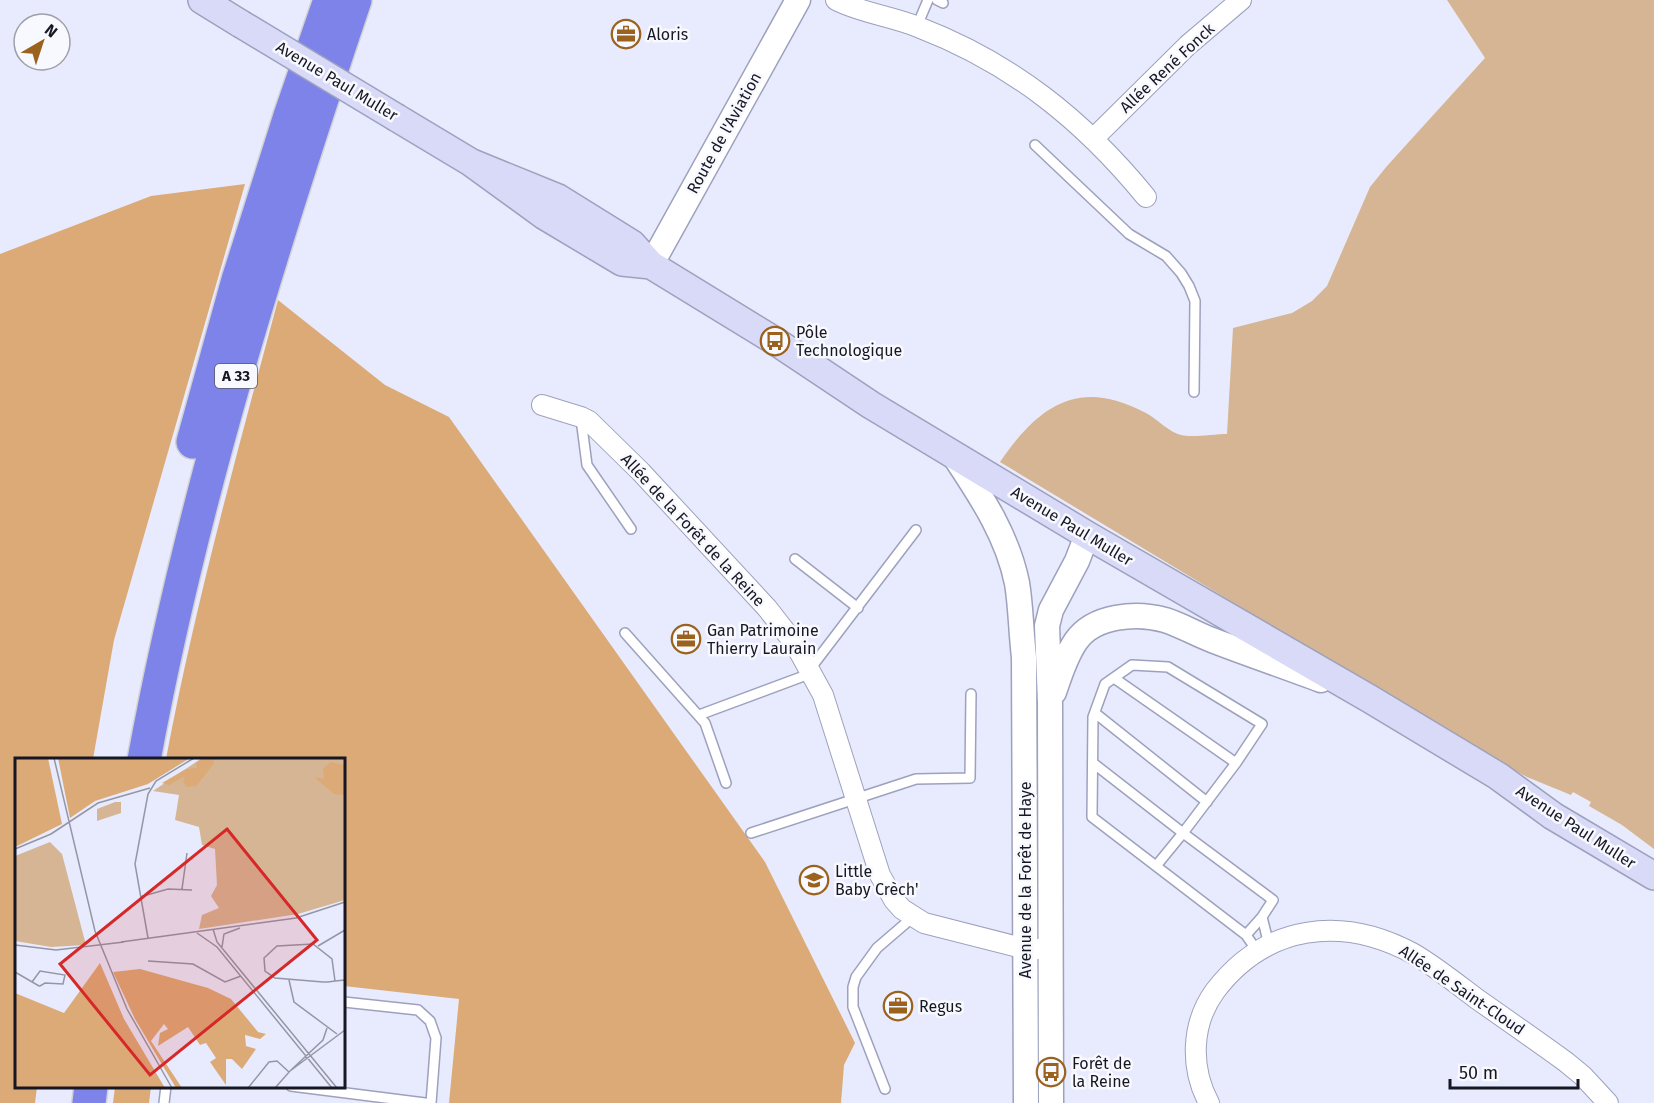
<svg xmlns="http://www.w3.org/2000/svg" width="1654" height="1103" font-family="'Fira Sans',sans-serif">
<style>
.green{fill:#d6b594}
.forest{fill:#dcaa77}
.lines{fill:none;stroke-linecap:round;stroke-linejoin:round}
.service-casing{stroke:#9da1bd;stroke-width:12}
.minor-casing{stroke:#9da1bd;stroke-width:22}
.tertiary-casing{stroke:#9da1bd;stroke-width:27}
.secondary-casing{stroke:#9da1bd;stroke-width:30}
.motorway-casing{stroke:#d0d1d3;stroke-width:36}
.service{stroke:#fff;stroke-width:9}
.minor{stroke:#fff;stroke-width:20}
.tertiary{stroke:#fff;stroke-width:24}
.secondary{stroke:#d8daf8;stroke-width:27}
.motorway{stroke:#7e83e9;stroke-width:33}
.secondary-bridge-casing{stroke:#9da1bd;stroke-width:30;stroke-linecap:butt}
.secondary-bridge{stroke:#d8daf8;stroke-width:27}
.labels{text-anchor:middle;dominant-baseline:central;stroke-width:5;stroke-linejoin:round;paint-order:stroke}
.shield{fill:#f8f9ff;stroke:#5a5b64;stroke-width:1.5}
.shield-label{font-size:15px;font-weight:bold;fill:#161722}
.poi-label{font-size:16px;fill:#161722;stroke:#f8f9ff;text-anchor:start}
.street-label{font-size:16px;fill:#161722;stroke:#f8f9ff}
.inset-road{fill:none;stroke:#9496a5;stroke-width:1.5}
.view{fill:#d62828;fill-opacity:0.15;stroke:#d62828;stroke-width:3}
.inset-edge{fill:none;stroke:#161722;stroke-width:3}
</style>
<rect width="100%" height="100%" fill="#e8ebfd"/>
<path class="green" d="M1447,0H1654V849L1622,825L1589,806L1591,802L1573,792L1571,795L1527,777L1481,752L1000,462C1039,405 1079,377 1146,413C1157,419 1169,432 1181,435C1192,438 1214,434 1227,434L1233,328L1292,313L1312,301L1327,286L1370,187L1387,166L1485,58Z"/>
<path class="forest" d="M245,184L114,640L93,759L16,760V1086L37,1087L35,1103H0V254L151,196Z
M278,300L385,385L449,417L765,862L855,1043L844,1065L841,1103H449L459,999L344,986V760L166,759C195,605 237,453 278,300Z
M115,1087H151L149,1103H113Z"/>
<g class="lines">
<g class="service-casing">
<path id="service" d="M937,0L943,3
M917,26L928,0
M1035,145L1129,234L1166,256L1181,273L1189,286L1195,301L1194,392
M581,419L587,465L631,529
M795,559L858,608
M625,633L705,723L726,783
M810,669L916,530
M1114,678L1236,763
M1095,713L1207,802
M699,715L812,673
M1093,763L1183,833L1156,866
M751,833L916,779L970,778L971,694
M1246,935L1262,917
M1258,952L1246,935L1092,817L1093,717L1105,684L1132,665L1168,667L1262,724L1236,763L1183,833L1273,900L1262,917L1269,945
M344,1002L418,1010L430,1021L436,1038L431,1103
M291,1086L425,1103
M885,1089L853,1007V987L856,977L877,948L913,917
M164,1103L166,1086"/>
</g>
<g class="minor-casing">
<path id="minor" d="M836,0C861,13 891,16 918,27C1012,63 1083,120 1146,197
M1094,138L1188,45L1241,0
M542,405L581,417L589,421L641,472L767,608L795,644L823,695L880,875L894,900L902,909L924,923L1026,949H1050
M1209,1103C1190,1068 1191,1024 1215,991C1266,924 1342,915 1414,954C1436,967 1457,984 1477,999C1507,1020 1537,1041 1566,1062L1583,1076L1608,1103"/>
</g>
<g class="tertiary-casing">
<path id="tertiary" d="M651,265L798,0
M953,454C980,495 1007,534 1017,583C1021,607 1021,633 1024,657L1026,1103
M1054,692C1060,675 1065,657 1076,641C1094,615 1137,612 1165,620C1181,625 1196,634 1212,640C1248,654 1284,666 1321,680
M1051,1103L1050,703L1047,626L1051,610L1077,561L1087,535"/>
</g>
<g class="secondary-casing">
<path id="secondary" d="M202,0L241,24
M397,118L472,163L545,216L622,262L651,265
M472,163L558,198L632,244L651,265L775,341L871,405L1087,535L1370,699L1498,776L1553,816L1654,876"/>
</g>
<g class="motorway-casing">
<path id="motorway" d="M193,442L238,280L290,116L330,0
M144,760C192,500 271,249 355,0
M89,1103L91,1086"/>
</g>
<use href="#service" class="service"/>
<use href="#minor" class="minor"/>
<use href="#tertiary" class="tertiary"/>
<use href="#secondary" class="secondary"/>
<use href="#motorway" class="motorway"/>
<g class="secondary-bridge-casing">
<path id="secondary-bridge" d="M241,24L397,118"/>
</g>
<use href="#secondary-bridge" class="secondary-bridge"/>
</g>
<defs>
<g id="office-ring" transform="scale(1.5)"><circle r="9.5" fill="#f8f9ff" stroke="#9a621d" stroke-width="1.5"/><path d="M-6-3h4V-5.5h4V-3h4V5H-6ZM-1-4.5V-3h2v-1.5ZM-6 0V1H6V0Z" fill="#9a621d"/></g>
<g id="bus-ring" transform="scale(1.5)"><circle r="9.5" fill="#f8f9ff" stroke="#9a621d" stroke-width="1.5"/><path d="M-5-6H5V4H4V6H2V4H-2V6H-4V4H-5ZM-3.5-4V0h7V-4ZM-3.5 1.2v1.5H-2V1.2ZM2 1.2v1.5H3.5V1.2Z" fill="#9a621d"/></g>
<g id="school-ring" transform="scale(1.5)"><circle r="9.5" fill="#f8f9ff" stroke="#9a621d" stroke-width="1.5"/><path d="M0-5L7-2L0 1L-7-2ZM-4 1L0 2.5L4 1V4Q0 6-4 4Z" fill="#9a621d"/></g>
</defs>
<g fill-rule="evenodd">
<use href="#office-ring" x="626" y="34"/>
<use href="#bus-ring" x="775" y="341"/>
<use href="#office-ring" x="686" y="639"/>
<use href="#school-ring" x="814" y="880"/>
<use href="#office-ring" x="898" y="1006"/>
<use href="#bus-ring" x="1051" y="1072"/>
</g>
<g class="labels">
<rect class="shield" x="215" y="364" width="42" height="24" rx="4.5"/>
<g class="shield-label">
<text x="236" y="376">A 33</text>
</g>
<g class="poi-label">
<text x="647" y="34">Aloris</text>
<text x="796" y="332">Pôle<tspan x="796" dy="18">Technologique</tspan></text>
<text x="707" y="630">Gan Patrimoine<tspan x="707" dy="18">Thierry Laurain</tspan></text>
<text x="835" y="871">Little<tspan x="835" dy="18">Baby Crèch'</tspan></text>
<text x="919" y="1006">Regus</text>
<text x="1072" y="1063">Forêt de<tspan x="1072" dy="18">la Reine</tspan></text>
</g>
<g class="street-label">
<text transform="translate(1167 68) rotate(-43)">Allée René Fonck</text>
<text transform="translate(337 81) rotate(31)">Avenue Paul Muller</text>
<text transform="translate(724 133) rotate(-61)">Route de l'Aviation</text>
<text transform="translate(1072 526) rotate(31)">Avenue Paul Muller</text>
<text transform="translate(693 530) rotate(47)">Allée de la Forêt de la Reine</text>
<text transform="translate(1576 827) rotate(33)">Avenue Paul Muller</text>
<text transform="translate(1025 880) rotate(-90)">Avenue de la Forêt de Haye</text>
<text transform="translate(1462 990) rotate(34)">Allée de Saint-Cloud</text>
</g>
</g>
<g transform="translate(15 758)">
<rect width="330" height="330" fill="#e8ebfd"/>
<path d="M187,0H330V142L283,156L184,171L187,157L204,150L196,138L202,127L200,91L187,87L184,69L160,62L164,37L138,33ZM100,44H106V55L82,63V51ZM35,84L47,96L71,187L36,189L0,183V98Z" fill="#d6b594"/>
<path d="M0,0H33L47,66L0,89ZM43,0H175L133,26L80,43L55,60ZM188,0H199L198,7L181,28L172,29L168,24L170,18L154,27L147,25L171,11L182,10L181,5ZM316,4L330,7V37L319,36L299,19L309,21L308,10ZM85,205L109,261L150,330H0V235L49,255ZM125,211L193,230L216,241L243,274L251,276L245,281L230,277L231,288L241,291L227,311L217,301H211V327L195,304L201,300L191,285L185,287L173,269L143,288L145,275L153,271L149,266L136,283L167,330H161L120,261L98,214Z" fill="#dcaa77"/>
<path class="inset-road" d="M39,0L80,173L112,251L157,330M0,91L36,76L83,45L135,30M167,131L172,95M125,139L153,131L177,132M198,171L202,184L322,330M182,175L202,189L317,330M133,180L120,106L133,36L141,23L179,0M106,184L281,160L330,144M0,187L41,192L109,184M303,188L330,172M207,189L209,176L225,170M133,203L178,206L210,224L226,218M0,214L24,228H25L30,225L48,226L50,217L25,213L17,224M274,222L279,244L322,276M320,223L317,201L298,186L262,188L249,200L250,213L260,220L308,224H313L320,223L330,222M276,312L308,282L312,270M233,330L254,304L262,303L274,314M260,330L275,313L330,272"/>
<path class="view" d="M212,71L302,182L135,317L45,206Z"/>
<rect width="330" height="330" class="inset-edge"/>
</g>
<g transform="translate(42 42) rotate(39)"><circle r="28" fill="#f8f9ff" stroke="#9e9fa7" stroke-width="1.5"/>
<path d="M0-4.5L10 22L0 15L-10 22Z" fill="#9a621d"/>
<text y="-9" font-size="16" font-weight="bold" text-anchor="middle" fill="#161722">N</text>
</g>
<path d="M1450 1079v9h128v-9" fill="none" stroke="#161722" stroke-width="3"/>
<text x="1459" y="1079" font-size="18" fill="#161722" stroke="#f8f9ff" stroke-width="4.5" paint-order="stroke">50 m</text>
</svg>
